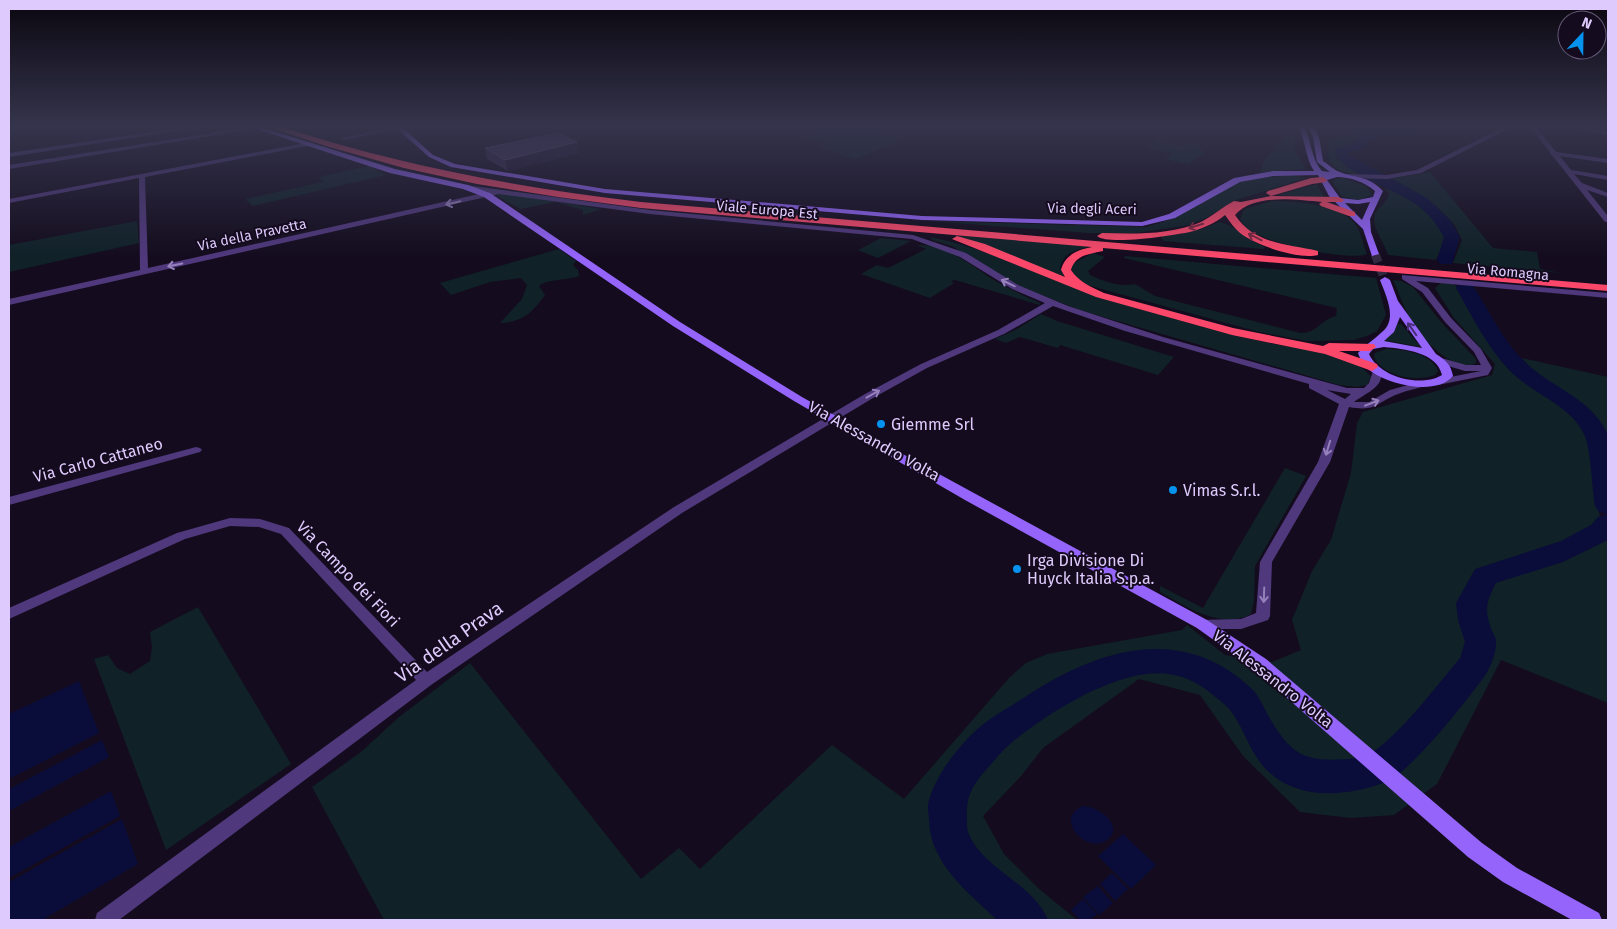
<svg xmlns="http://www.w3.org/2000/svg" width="1617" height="929" font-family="'Fira Sans',sans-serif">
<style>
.green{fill:#102128}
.water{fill:#0a0d39}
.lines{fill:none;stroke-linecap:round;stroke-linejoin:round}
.river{fill:#0a0d39;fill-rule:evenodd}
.secondary-tunnel{stroke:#322840;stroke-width:9;stroke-dasharray:9 4.5;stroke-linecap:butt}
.street{fill:#4f387c;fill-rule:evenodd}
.secondary{fill:#9464fb;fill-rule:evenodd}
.highway{fill:#fb486a;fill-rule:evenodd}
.wall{fill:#38254b}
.shaded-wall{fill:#221431}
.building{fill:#4a375f;stroke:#614e78}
.oneway{stroke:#9781bd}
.oneway2{stroke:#7c2740}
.oneway3{stroke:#472f76}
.poi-dot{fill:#0693ef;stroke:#140c1e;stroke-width:2}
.labels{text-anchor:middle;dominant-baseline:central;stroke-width:4;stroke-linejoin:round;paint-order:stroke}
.far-street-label{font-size:14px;fill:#dfcafe;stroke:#140c1e}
.poi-label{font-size:16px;fill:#dfcafe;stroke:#140c1e;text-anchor:start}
.street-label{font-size:16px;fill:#dfcafe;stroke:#140c1e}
.near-street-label{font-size:19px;fill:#dfcafe;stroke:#140c1e}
</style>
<rect width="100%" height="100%" fill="#140c1e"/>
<path class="green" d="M854,127H864L903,139L855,159L819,147L829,143L802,137L827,128L845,131Z
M1391,127L1410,128L1363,135L1337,152L1336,158L1360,170L1363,175C1352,174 1332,173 1329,158C1328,153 1330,148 1329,142L1349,133Z
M1288,131L1295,133V151L1306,169L1260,172L1265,158L1276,149L1278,143L1283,141Z
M1157,141C1164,143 1174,147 1181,146C1194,142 1195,142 1204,153L1189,164L1166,159L1172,153L1147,148Z
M369,166L386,175L253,206L245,199L323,182L319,177Z
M1430,172L1493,248L1537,252L1540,269L1561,273L1453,263L1462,240L1454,224L1438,208L1412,190L1388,179Z
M1290,175L1306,178L1233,201L1206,218L1189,225L1136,233H1088L930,221L1146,227C1182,219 1208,196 1240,182C1254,175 1274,178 1290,175Z
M1343,178L1366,186L1372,195L1359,200L1342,197L1333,182L1335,179Z
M1383,181C1405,195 1434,213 1447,236L1436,260L1388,255C1385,244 1370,225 1375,214C1379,206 1387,203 1389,194L1383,185L1376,182Z
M1314,185H1317L1325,198L1278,195Z
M501,193L601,209L583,215V210L556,202L520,209L496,195Z
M1272,201C1295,201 1341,204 1356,225C1361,232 1363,245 1367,254C1349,262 1263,242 1247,229C1244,226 1242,223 1240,219L1244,209Z
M137,221L139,243L9,272V245Z
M1219,222C1234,224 1250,241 1265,247L1263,249L1163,241L1161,236L1202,229Z
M949,234L1092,246C1077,250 1064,251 1060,268L1065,279L971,240Z
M931,237C976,247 1018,263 1061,279C1129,304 1198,329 1269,343C1300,350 1351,349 1371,377L1367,385L1357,387L1339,385L1079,310L1005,280L952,246L932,240Z
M881,238L911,241L878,258L858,250Z
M917,245C950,244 974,269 1001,284C1013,291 1027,297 1040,303V305L955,280L951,281L954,283L930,298L861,274L877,265L888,268L926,249Z
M559,249L576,261L573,265L578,270L579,276C567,281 549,278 539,286L545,295C532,313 523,322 500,323L522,299L527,285L521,278L490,282L451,295L440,283Z
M1093,253L1105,257L1088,271L1090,275C1105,282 1119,287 1135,284L1155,296L1300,333C1318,333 1320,320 1336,316L1337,308L1124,258L1125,256L1376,278L1386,315L1377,331L1367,336L1353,340L1307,341L1259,332L1087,285C1079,279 1070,276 1072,264Z
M1393,280L1401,281L1413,287L1442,323L1476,359V363C1458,374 1426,343 1416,329C1406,315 1400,295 1393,280Z
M1453,282L1503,359L1522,381L1559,402L1573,415L1589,438L1600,518L1608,520V703L1501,660L1437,784L1394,815L1351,818L1300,812L1243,756L1200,695L1139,679L1043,748L1021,776L983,816L1004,854L1038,888L1077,920H384L312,787L361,752L399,717L470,663L641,879L679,848L700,869L832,745L904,799L1009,678L1026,663L1047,654L1182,630L1187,625L1225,655L1272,662L1301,650L1292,620L1312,571L1331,540L1351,473L1357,423L1363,412L1492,375L1495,364L1454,318L1435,288L1441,283Z
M1041,314L1057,321L1174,357L1158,375L1060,345L1058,348L1020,337L1006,343L995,339L1017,329Z
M1398,324H1401L1421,347L1382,340Z
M1386,349C1402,349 1432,353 1438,371L1435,375C1417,382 1383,377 1374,357L1375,353Z
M1522,358L1608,377V436L1587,409L1544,384Z
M1285,468L1306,476L1255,566L1254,601L1251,614C1221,630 1187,607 1160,592V586L1203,608Z
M198,607L291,764L166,850L94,659L108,655L117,668L130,674L150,661L152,647L150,632Z"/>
<path class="water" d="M79,681L99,733L9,779V714Z
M102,740L109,757L9,811V789Z
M111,791L120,816L9,878V847Z
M1083,806C1098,806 1126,826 1107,840C1088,855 1052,819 1083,806Z
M122,819L138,864L42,920H9V882Z
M1123,834L1156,865L1131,889L1098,856Z
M1112,873L1128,889L1115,901L1100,884Z
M1098,886L1113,903L1099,915L1083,897Z
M1083,899L1097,914L1090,920H1080L1071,910Z"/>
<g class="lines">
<path class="river" d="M1398,127H1441L1435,131L1375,138L1369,141L1365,148L1348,153L1349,155L1427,198L1450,220L1460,237L1452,264H1440L1437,260L1444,237C1437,224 1429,214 1417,205C1397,190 1341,173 1334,151L1336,148L1355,142C1364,127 1382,129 1398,127Z
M1465,282L1472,284C1489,310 1502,340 1525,362C1552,388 1591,398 1607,433C1612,443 1608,523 1608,540L1563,562L1496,583C1486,603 1484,609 1492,631C1494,635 1497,639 1496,644C1496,653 1491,666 1486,674C1469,698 1411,772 1386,782C1350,796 1299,801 1269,772C1250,755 1245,729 1230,710C1225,704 1218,699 1213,695C1176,663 1138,671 1097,689C1070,700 1017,734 998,756C980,778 965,788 967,819C967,823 967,829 968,832C982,869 1033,883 1048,920H997C968,892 931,865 929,821C929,815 927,806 929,800C937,773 959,745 981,726C993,716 1008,708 1022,699C1094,650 1181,621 1252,689C1259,696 1264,708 1269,717C1292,756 1305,762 1349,759C1355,758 1364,757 1369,754C1397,739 1438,684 1460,658L1465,642L1458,620L1456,603L1475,569L1561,541L1591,525L1598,517L1607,514L1599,512L1595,506C1592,489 1591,448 1584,434C1570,405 1533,394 1510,371C1487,347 1472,316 1456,288L1458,284Z"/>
<path class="secondary-tunnel" d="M1375,254L1385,280"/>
<path class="street" d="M186,127H203L9,157V153Z
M250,127L259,128L9,169V165Z
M393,127L401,128L344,140L341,138Z
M1504,127H1512L1421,173L1387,179L1346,178L1343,176L1346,174L1387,175L1417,170Z
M1530,127H1536L1556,152L1608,159V163L1560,156L1571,170L1608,176V180L1574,174L1582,183L1608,193V197L1587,190L1608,216V222H1605L1552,155L1550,154V152Z
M1572,127H1586L1608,131V135Z
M305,143L308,145L307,146L145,177L148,268L488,192L463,188L462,187L465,185L650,210L913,235L966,253L1018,285L1068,306L1163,337L1347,388H1364L1369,383L1374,368H1380C1387,386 1366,393 1354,402H1369L1390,390L1426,380L1431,383L1430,385C1419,388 1408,390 1398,394C1375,403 1377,412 1349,407L1330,462L1272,562L1270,616L1268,620L1241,629H1202L1197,628L1195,624L1197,620L1241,619L1256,613L1260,562L1318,462L1339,404L1309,388V384L1125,331L1053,306L1004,334L927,368L873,398L682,513L431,685L119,920H95L97,913L416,680L281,534L259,527L230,526L185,539L9,619V608L177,533L230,518L260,519L289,528L427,672L674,507L865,394L921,364L998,330L1045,303L1012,289L960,257L912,239L650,214L499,194L9,305V299L140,270L139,178L9,203V199ZM1327,390L1351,394L1345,399Z
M1402,275L1608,293V298L1416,281L1428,288L1451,318L1481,349L1492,368L1488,375L1438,385L1435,384L1433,382L1435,380L1481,371H1465L1435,362V358L1438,357L1466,365H1481L1474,352L1445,322L1422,292L1402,279Z
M196,447L200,448L202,450L200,452L9,505V497Z"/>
<path class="secondary" d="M250,127H260L395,169L468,185L490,193L680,322L802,397L917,462L1207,620L1266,659L1482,843L1517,868L1599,913L1602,920H1572L1503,882L1468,857L1254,669L1197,628L965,500L794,401L673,326L484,197L463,189L390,173Z
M395,127H402L433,155L455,164L605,189L922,216L1142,222L1169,214L1234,178L1273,171H1314C1305,157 1306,141 1298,127H1304C1312,142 1311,159 1322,171L1330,172L1317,162L1313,137L1308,127H1314L1319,137L1323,161C1328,164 1335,171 1340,172C1357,179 1368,175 1383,191L1370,219L1371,232L1379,254L1372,256L1363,229L1329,196L1318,175L1273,176L1240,182L1175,218L1142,226L922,220L605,193L451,167L429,157ZM1337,177C1351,177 1364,182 1375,191L1373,197L1358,200L1340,198L1327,180ZM1370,202L1362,220L1345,203L1358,204Z
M1385,277L1390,280L1398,301L1436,354C1446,360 1451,365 1453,376C1436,396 1391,385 1372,372C1364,367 1361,361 1358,353C1365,345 1374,340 1382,332C1398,319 1386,296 1380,280ZM1400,317L1422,348L1384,341L1394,332ZM1384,347C1404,349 1437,352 1442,375C1421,388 1379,377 1369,354L1373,349Z"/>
<path class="highway" d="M269,127H282C402,166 516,187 641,202L1608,285V291L1103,248V251C1089,254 1075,255 1071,270C1079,282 1091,287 1104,293L1233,328L1323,346L1329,343L1374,344L1376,347L1370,351H1339L1377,364L1378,367L1372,371L1325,354L1232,335L1096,297L952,239L957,236L985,244L1065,277L1061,270C1065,255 1077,250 1092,247L641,208L558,197L477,184L404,168L326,146Z
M1323,177L1327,180L1326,182L1312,184L1271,196L1339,197L1344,200L1342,202H1327L1355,212V216H1349L1321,206L1319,204L1322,202C1296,200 1254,193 1235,215C1254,244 1287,244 1318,251V255C1299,260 1255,245 1240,233C1234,228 1230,222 1225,215C1216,223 1205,227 1194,231C1178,235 1108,246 1097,236L1102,233C1134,234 1171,235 1201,222C1213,216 1222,207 1234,201L1241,202L1271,196L1266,193L1268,191L1311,178Z"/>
</g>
<path class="wall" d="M577,142L579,153L508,171L487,159L485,148Z"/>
<path class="shaded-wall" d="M577,142L579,153L508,171L505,160Z"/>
<path class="building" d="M558,133L577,142L505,160L485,148Z"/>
<defs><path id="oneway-shaft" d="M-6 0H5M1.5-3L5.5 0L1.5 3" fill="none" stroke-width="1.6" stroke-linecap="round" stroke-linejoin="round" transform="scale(1.25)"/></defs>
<g class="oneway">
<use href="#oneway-shaft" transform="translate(453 203) rotate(167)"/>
<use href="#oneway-shaft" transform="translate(175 265) rotate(168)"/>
<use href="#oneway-shaft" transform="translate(1008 283) rotate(-154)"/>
<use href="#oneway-shaft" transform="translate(873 394) rotate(-29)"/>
<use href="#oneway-shaft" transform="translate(1372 403) rotate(-21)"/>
<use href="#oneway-shaft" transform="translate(1328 448) rotate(107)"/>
<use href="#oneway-shaft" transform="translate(1264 595) rotate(92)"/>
</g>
<g class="oneway2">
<use href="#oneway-shaft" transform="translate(1196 226) rotate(163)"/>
<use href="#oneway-shaft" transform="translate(1255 237) rotate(-153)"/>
</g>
<use class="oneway3" href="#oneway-shaft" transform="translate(1412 329) rotate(-125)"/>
<linearGradient id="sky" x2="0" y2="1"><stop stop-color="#0b0710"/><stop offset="0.49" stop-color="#34344c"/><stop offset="1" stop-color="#34344c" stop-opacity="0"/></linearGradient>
<rect width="1617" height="257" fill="url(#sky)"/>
<g class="poi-dot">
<circle cx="881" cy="424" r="5"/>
<circle cx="1173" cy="490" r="5"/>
<circle cx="1017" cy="569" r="5"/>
</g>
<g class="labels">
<g class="far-street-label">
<text transform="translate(1092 209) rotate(1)">Via degli Aceri</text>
<text transform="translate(767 210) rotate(5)">Viale Europa Est</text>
<text transform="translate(252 235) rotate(-12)">Via della Pravetta</text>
<text transform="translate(1508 272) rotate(5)">Via Romagna</text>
</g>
<g class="poi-label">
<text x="891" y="424">Giemme Srl</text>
<text x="1183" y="490">Vimas S.r.l.</text>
<text x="1027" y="560">Irga Divisione Di<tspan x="1027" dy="18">Huyck Italia S.p.a.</tspan></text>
</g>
<g class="street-label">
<text transform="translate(874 441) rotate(29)">Via Alessandro Volta</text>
<text transform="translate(98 460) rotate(-15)">Via Carlo Cattaneo</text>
<text transform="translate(348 574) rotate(46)">Via Campo dei Fiori</text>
<text transform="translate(1273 679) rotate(38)">Via Alessandro Volta</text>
</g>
<g class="near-street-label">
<text transform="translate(449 642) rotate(-35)">Via della Prava</text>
</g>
</g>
<rect width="1617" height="929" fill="none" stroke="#dfcafe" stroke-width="20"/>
<g transform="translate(1582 35) rotate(22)"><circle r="24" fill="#140c1e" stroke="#655878"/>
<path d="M0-4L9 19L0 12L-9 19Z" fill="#0693ef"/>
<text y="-8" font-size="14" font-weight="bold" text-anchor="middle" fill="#dfcafe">N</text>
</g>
</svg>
